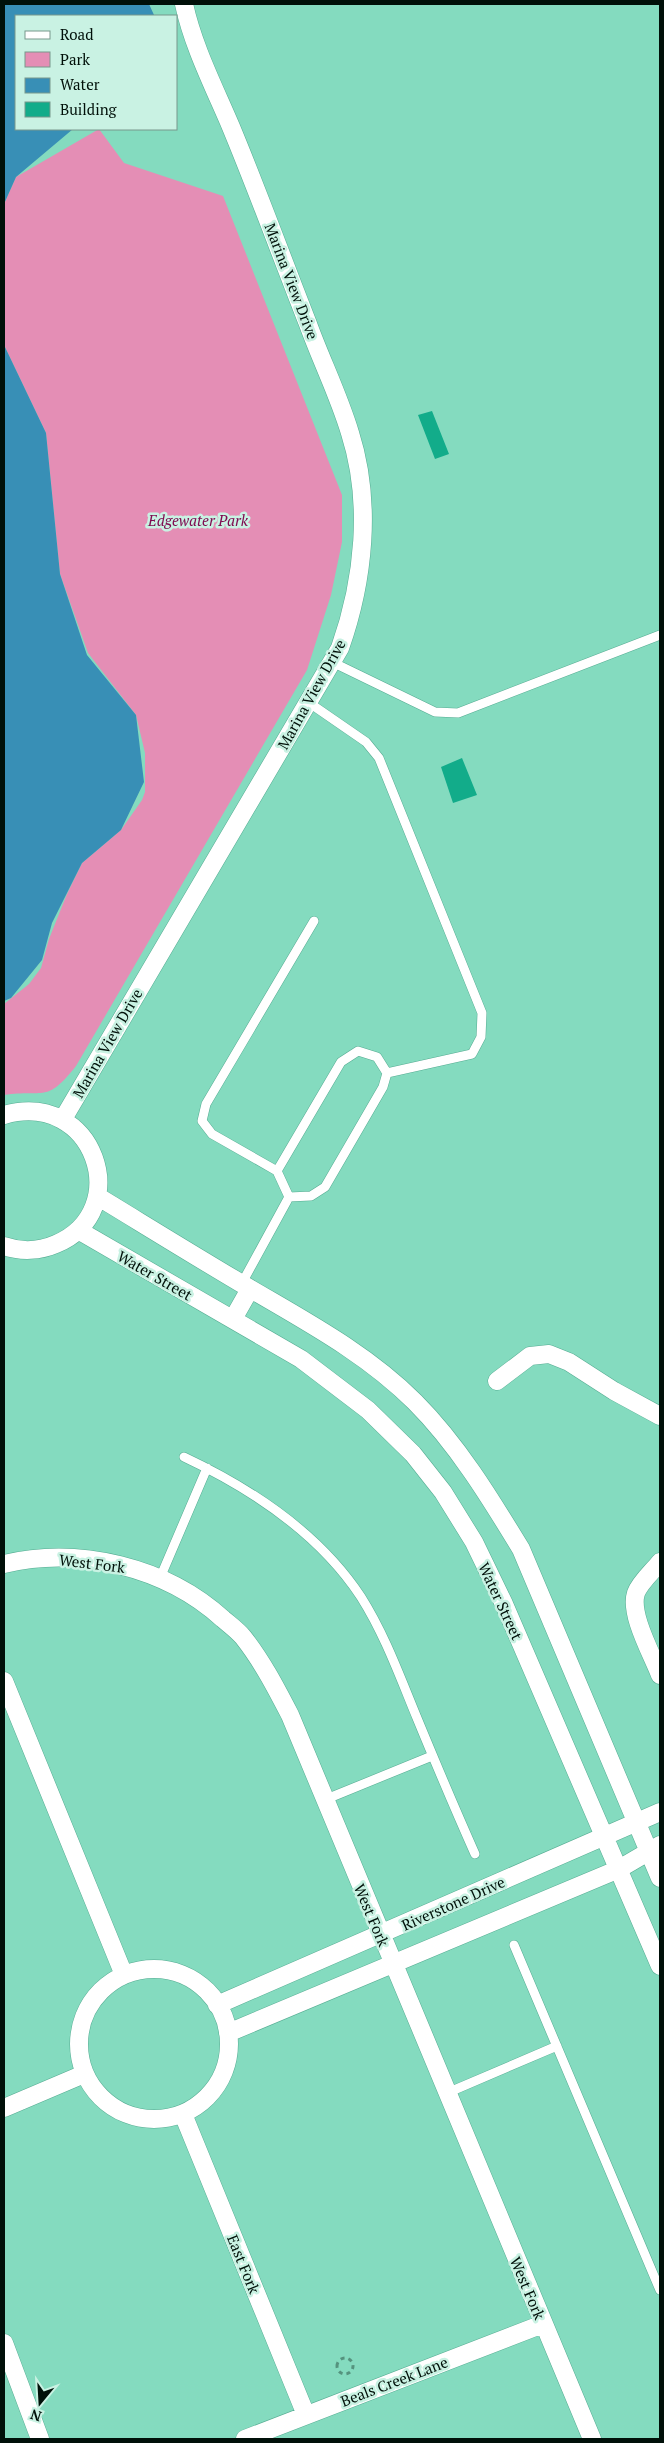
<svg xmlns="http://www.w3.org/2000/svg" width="664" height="2443" font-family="'PT Serif',serif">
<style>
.green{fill:#e48eb5}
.water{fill:#388fb6}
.building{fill:#12ac8a}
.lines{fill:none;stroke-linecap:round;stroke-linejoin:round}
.service-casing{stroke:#55ac92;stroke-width:10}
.minor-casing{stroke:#55ac92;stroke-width:19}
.path{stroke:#55937e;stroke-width:3;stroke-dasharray:4 4;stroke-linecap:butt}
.service{stroke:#fff;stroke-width:9}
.minor{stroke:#fff;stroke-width:18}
.labels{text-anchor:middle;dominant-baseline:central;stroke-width:5;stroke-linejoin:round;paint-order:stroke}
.street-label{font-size:15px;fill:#001009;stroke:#c9f2e3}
.park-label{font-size:15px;font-style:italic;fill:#800c51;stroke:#c9f2e3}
</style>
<rect width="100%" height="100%" fill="#84dbbf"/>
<path class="green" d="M99,129L124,163L223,196L342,495V542L331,595L307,670L76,1066C46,1104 45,1089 4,1095V1004L29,984L41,968L49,939L67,894L82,863L121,830L142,800L145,792V753L136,715L88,653L60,574L46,433L4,345V204L16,177Z"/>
<path class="water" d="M4,4H149L154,15L16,16V129H73L16,177L4,204Z
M4,345L46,433L60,574L87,655L136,715L144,782L121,830L82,863L52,923L42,960L11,998L4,1001Z"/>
<path class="building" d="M432,411L449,454L435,459L418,415Z
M462,758L477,795L453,803L441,767Z"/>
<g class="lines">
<g class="service-casing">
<path id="service" d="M332,662L435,712L458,713L660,635
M308,702L366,742L379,758L482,1013L481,1037L472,1054L387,1073
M358,1051L377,1057L387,1073L383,1087L325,1187L311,1196L289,1197L277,1171L341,1062Z
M277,1171L212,1134L202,1121L206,1104L314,921
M242,1283L289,1197
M184,1457C252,1489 319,1533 361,1597C385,1635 400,1677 417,1718C436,1764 455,1809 475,1854
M160,1578L207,1468
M324,1800L432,1756
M514,1945L660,2290
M447,2093L557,2046"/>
</g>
<g class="minor-casing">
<path id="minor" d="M4,1115C95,1089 135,1211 56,1244C40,1251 21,1252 4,1246
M63,1119L340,648C364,580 372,502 350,433C339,396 321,360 308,324C282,258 258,192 231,127C214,87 193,46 184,4
M97,1196C148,1227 198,1258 249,1288C307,1322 367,1354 415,1402C457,1444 490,1498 521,1549L660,1878
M78,1230L301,1359L368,1410L413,1454L443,1492L474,1542L504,1604L660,1966
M233,1319L250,1289
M497,1381L530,1356L549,1354L569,1362L614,1391L660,1416
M660,1562C653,1571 640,1582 636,1593C629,1614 652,1654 660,1675
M4,1564C79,1546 166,1567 223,1619C230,1625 237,1630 243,1637C262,1661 276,1688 290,1715L592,2439
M4,1681L124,1975
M79 2044a75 75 0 1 1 150 0a75 75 0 1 1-150 0Z
M217,2005L660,1812
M228,2033L619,1869L660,1845
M4,2108L84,2074
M183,2114L306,2415
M4,2343L40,2439
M245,2439L543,2324"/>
</g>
<path class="path" d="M337 2366a8 8 0 1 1 16 0a8 8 0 1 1-16 0Z"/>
<use href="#service" class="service"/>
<use href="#minor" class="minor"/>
</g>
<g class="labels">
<g class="street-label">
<text transform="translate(292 281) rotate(69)">Marina View Drive</text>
<text transform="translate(311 694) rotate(-61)">Marina View Drive</text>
<text transform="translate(107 1043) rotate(-60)">Marina View Drive</text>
<text transform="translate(155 1275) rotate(30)">Water Street</text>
<text transform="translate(92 1563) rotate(7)">West Fork</text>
<text transform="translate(501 1601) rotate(65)">Water Street</text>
<text transform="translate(453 1903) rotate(-24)">Riverstone Drive</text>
<text transform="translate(372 1915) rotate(67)">West Fork</text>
<text transform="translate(244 2264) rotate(68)">East Fork</text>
<text transform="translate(528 2288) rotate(67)">West Fork</text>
<text transform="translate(394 2381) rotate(-21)">Beals Creek Lane</text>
</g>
<g class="park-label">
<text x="198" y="520">Edgewater Park</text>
</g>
</g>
<rect width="664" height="2443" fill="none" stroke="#001009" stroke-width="10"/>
<rect x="15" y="15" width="162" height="115" fill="#c9f2e3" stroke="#79988c"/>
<rect x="25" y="31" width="25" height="8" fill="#ffffff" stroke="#79988c"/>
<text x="60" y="40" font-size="15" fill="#001009">Road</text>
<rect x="25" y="52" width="25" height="15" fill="#e48eb5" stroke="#79988c"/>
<text x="60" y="65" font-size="15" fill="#001009">Park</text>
<rect x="25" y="78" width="25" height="15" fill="#388fb6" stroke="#79988c"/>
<text x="60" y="90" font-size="15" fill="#001009">Water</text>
<rect x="25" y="102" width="25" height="15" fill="#12ac8a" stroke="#79988c"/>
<text x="60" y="115" font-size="15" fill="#001009">Building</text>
<g transform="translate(40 2403) rotate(198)" stroke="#c9f2e3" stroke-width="4" paint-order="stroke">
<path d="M0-4L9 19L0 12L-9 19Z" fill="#001009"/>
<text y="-8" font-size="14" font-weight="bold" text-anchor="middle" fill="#001009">N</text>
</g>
</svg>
